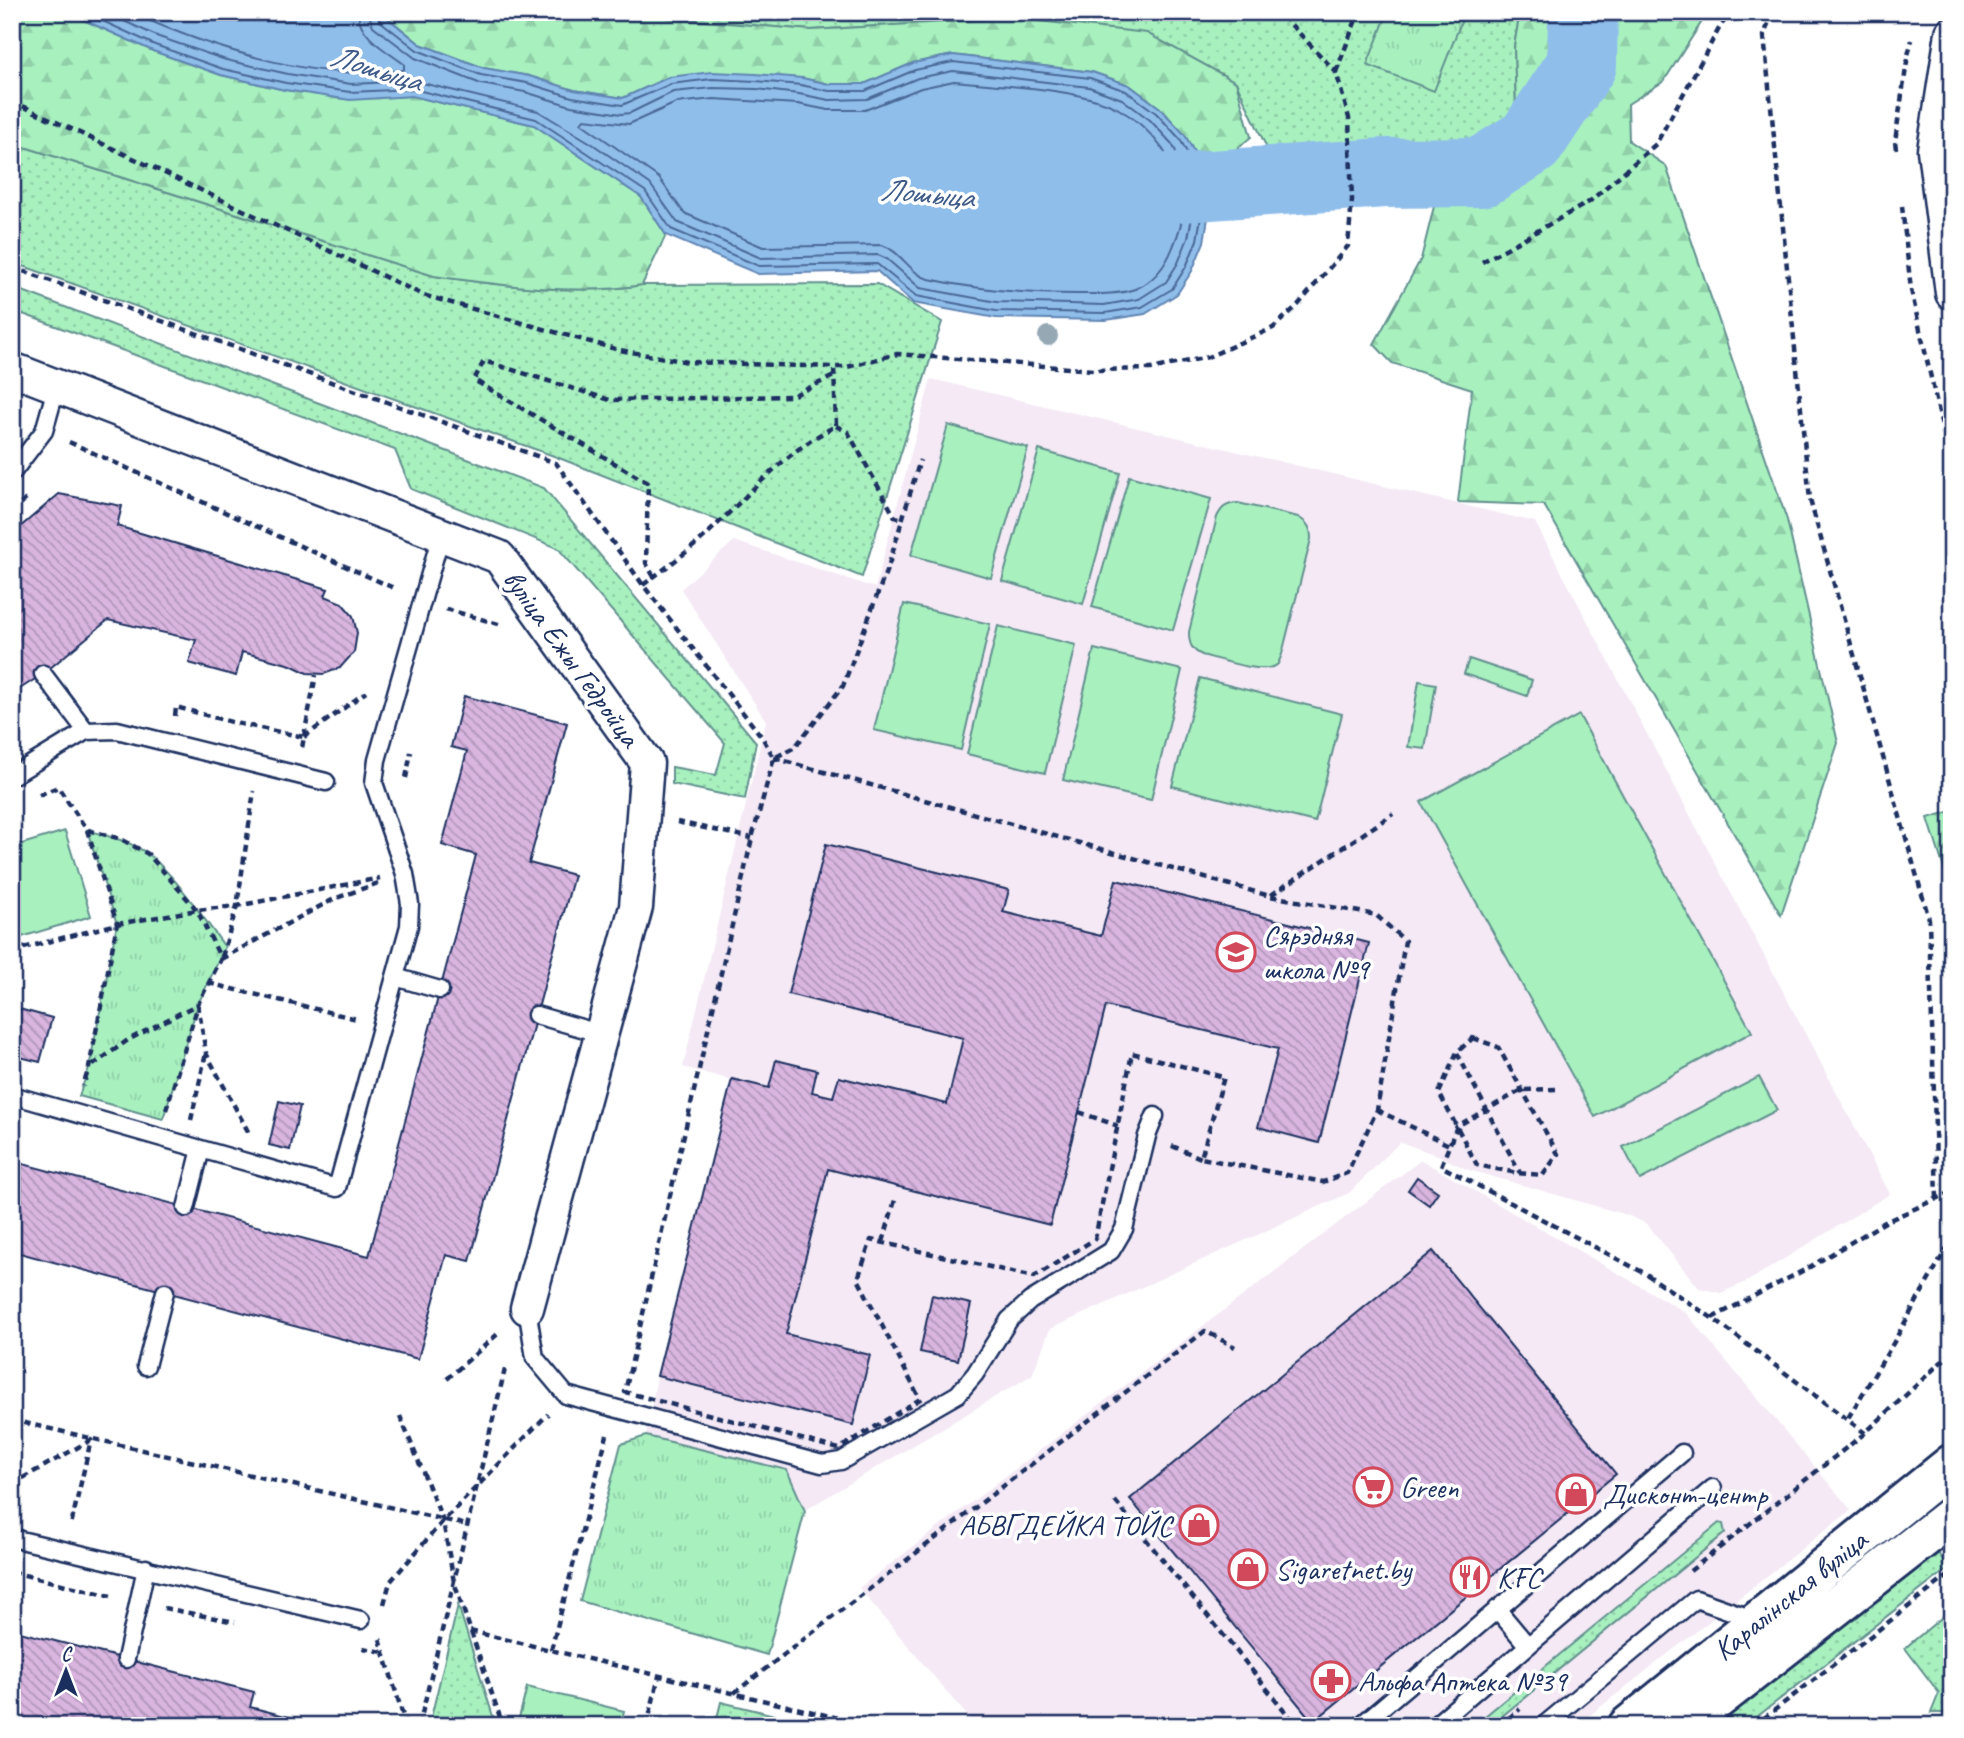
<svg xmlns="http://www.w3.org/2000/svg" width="1964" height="1738" font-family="Caveat,sans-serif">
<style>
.built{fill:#f4e9f5}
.grass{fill:url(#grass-dots);stroke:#62908e;stroke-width:2}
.forest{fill:url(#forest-firs);stroke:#62908e;stroke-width:2}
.park{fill:url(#park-tufts);stroke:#62908e;stroke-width:2}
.pitch{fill:#a8f1bf;stroke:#62908e;stroke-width:2}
.water{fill:#90beeb;stroke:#6185b3;stroke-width:2}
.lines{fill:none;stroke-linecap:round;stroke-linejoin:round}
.shore{stroke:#4a6896;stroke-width:2}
.river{stroke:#90beeb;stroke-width:70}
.building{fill:url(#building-back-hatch);stroke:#1b2f5e;stroke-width:2}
.service-casing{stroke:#1b2f5e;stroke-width:21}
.minor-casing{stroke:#1b2f5e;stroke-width:37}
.secondary-casing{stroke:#1b2f5e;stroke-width:44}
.path{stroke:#1b2f5e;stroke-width:4.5;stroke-dasharray:7 5;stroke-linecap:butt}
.service{stroke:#fff;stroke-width:16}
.minor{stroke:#fff;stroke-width:32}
.secondary{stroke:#fff;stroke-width:38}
.tree{fill:#95a8b4}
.labels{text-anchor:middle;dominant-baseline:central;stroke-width:7;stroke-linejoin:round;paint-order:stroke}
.street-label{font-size:30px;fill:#1b2f5e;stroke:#fff}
.poi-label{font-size:30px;fill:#1b2f5e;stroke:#fff;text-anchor:start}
.water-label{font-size:32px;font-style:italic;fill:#3e5a88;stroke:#fff}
</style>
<defs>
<pattern id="grass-dots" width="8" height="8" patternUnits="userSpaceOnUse" patternTransform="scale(1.75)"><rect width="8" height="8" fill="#a8f1bf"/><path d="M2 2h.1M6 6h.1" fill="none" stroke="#90cfa7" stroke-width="1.8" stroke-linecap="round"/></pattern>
<pattern id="forest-firs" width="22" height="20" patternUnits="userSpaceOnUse" patternTransform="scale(1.75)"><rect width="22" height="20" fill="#a8f1bf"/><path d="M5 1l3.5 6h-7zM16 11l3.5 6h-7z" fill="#90cfa7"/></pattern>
<pattern id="park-tufts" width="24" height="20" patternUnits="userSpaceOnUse" patternTransform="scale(1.75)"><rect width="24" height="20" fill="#a8f1bf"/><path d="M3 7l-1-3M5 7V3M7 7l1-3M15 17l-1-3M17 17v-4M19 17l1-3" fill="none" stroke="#90cfa7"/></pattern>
<pattern id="building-back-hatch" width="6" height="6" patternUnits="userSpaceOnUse" patternTransform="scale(1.75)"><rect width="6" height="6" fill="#d9b5df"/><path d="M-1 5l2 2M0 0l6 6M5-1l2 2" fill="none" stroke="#af94b8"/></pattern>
</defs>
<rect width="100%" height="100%" fill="#fff"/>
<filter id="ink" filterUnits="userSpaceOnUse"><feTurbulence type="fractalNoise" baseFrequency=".0143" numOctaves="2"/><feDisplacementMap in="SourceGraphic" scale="14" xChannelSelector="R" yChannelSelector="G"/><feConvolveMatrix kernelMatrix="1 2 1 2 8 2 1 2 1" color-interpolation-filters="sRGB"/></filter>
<g filter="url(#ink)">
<path class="built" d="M931,379L1535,522L1890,1194L1748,1281L1721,1293L1699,1288L1647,1224L1627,1215L1466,1169L1440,1156L1400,1142L1349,1193L1050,1329L1032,1375L805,1510L767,1655L580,1601L621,1444L646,1436L657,1376L732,1080L683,1067L766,721L681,589L734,541L875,588Z
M1421,1160L1685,1312L1851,1510L1576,1726H976L859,1588Z"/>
<path class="grass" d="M642,12H1520L1514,46L1517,137L1439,186L1331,183L1280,176L1236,82L1011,18L811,30L667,18Z
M12,143L434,276C497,285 579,296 642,285L877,284L942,322L862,577L554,456L12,262Z
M12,287L544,488L756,742L745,799L672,784V767L716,775L725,743L558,548L411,489L395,450L12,310Z
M1719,1523L1723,1524L1725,1533L1490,1726H1473Z
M1935,1549L1949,1568L1745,1726H1709Z
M458,1605L496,1726H429Z
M1952,1609V1713H1931L1939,1693L1905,1648Z
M721,1702L820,1726H715Z"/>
<path class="forest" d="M12,12H66L153,51L221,75L285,90L350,99L412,96L534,125L641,197L666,235L642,285C579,296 497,285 434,276L12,143Z
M381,12H642L667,18L811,30L1011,18L1147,33L1236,82L1251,137L1233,152L1202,167L1185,135L1160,108L1129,85L1092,72L953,55L913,63L864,84H829L802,78L669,77L623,98L574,90L529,76L484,68L420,44Z
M1520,12H1708L1664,81L1628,104L1629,141L1666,166L1787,520L1838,743L1781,915L1544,505L1458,502L1472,389L1392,363L1374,344L1421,259L1439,186L1517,136L1514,46Z"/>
<path class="park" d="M1388,12H1465L1434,91L1367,65Z
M1952,811V894L1928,818Z
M87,830C108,836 130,841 148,854C175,875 204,919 225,947L198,1004L163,1119L79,1096L89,1068L117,924Z
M646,1436L787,1470L805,1511L767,1655L580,1601L621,1444Z"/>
<path class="pitch" d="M948,425L1028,448L991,578L911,555Z
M1039,450L1120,473L1083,604L1002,581Z
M1129,476L1211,499L1173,630L1092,607Z
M1238,503L1298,517C1308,523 1311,528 1311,539L1282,654C1282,655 1278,663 1278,664C1266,676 1218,659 1202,655C1191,650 1189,643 1189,632L1217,517C1222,507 1226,504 1238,503Z
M904,604L990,624L961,750L874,730Z
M998,626L1076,645L1045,773L967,754Z
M1094,649L1182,670L1151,800L1063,780Z
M1469,659L1532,680L1527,696L1464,674Z
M1200,678L1342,714L1315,822L1172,786Z
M1419,681L1436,684L1425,749L1408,747Z
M1579,715L1752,1032L1595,1117L1421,802Z
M65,831L91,916L12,940V847Z
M1759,1077L1777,1110L1640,1180L1623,1147Z
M527,1687L624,1711L620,1726H517Z"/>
<path class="water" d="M66,12H380L420,44L484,68L529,76L574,90L623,98L669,77L712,72L756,74L802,78L829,84H864L913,63L953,55L1092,72L1129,85L1160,108L1185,135L1202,167L1210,206L1204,242L1192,271L1177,294L1145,314L1106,320L996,318L913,303L877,271L758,274L666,235L641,197L534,125L412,96L350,100L285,90L221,75L153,51Z"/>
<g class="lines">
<path class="shore" d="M83,12L155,45L223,69L286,83L350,92L413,89L536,119L645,191L671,229L759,266L877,264L916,296L996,311L1105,313L1142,307L1172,289L1186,267L1197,240L1203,206L1196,170L1180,139L1156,113L1126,91L1090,78L953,62L915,70L865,91H829L801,85L756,81L712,79L671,84L622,105L572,97L527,83L481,75L417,50L380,21L377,12
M104,12L159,37L226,60L288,74L351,84L414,81L538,111L591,143L650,184L677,222L761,258L878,255L887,259L920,288L997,302L1104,305L1139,299L1166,282L1178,263L1188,238L1194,207L1187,173L1172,144L1150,120L1122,99L1089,87L953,71L918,78L867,99L829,100L799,94L756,89L713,88L673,92L630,113L621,114L571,106L525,92L481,84L415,58L373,26L368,12
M130,12C207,47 319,84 404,70V64C387,51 359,37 358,12
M954,81C999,86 1078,88 1117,108C1151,127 1182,165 1183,206C1184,219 1178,235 1173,247C1166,265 1155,281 1135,289C1118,295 1096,294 1077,294C1027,294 978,290 929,279C911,275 901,251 882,245L763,247L684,213L659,178L581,123L584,119L629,124L676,103L714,99L798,104L828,110H865L921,88Z"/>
<path class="river" d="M1110,192L1384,173L1482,172L1531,141L1582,64L1583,12"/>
</g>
<path class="building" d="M59,494L122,506L117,526L328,589L325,596L342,603L353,616L357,633L354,652L340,668L324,674L307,673L291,665L242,652L236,676L189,663L196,640L108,620L43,674L12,694V534Z
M464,696L567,723L529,863L574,875L470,1261L446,1255L418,1359L12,1251V1161L369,1256L476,855L442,845L467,751L451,747Z
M826,844L1009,890L1003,912L1101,936L1116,880L1369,943L1319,1143L1258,1127L1278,1049L1106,1006L1050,1225L828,1169L786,1334L870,1355L853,1425L657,1376L732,1079L769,1088L776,1060L817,1070L812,1092L833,1097L839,1077L947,1104L963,1038L788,994Z
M12,1007L52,1018L40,1062L12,1055Z
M279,1101L300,1106L290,1150L269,1145Z
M1417,1177L1438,1192L1429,1205L1408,1190Z
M1433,1251L1616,1474L1313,1722L1130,1499Z
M932,1295L971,1304L958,1360L920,1352Z
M12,1630L254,1692L250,1707L324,1726L12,1725Z"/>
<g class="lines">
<g class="service-casing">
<path id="service" d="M12,473L44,431L57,385
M43,674L86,731
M12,776L86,731L117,730L326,782
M395,977L440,990
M536,1015L602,1034
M12,1095L337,1188L409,926L410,904L405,874L374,783L377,760L441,535
M186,1208L201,1149
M527,1308L535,1358L566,1395L822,1464L841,1461L958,1394L975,1374L1009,1320L1030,1301L1111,1251L1124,1229L1147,1136L1155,1116
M146,1366L165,1292
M12,1538L361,1620
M1497,1609L1528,1646
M126,1659L146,1568
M1360,1726L1682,1453
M1434,1726L1713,1488
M1543,1726L1696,1599L1756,1620"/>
</g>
<g class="minor-casing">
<path id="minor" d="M1952,33L1934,150L1952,293
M12,369L499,557L647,763L636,907L527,1308"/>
</g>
<g class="secondary-casing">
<path id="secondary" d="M1628,1726L1952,1464
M1683,1726L1952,1516"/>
</g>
<path class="path" d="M1772,12L1764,36L1810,500L1929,919L1937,1200
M1336,72L1359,12
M12,101L423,295L619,350L688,362L834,367
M1896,149L1895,141L1908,55L1912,40
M1902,206L1911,290L1952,470
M1482,262L1589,202L1656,144L1721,25L1732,12
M12,267L556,463L643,585L762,737L774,758L795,747L843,686L890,561L920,460
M836,426L848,432L895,517L904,519
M69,442L396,589
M12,512L26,499
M654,577L646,563L648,483L474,380L484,361L610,400L792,396L834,376
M643,585C665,568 687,553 707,534C747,497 786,450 836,426L834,367H847L897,354L1093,370L1151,369L1208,357L1273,328L1298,305L1348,246L1352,200L1349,118L1336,72L1279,12
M446,609L502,625
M175,716L176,707L231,722L304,737L302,748
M304,736L316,675
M304,737L366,692
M774,758L1270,896L1376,915L1405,941L1377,1110L1347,1173L1323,1182L1201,1158L1224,1077L1132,1053L1095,1239L1034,1277L871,1240L858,1279L920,1399L839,1449L625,1392L752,838Z
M406,778L411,752
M39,795L58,787L87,830L117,924L89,1068L83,1086
M677,822L752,838
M88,830L121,839L148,854L197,910L221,959L198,1004L128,1040L89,1068
M1271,895L1393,814
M12,951L117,924L197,910L237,906L380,878
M222,957L237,906L254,791
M221,959L334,899L381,882
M208,983L357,1019
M198,1004L206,1053L250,1135
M1473,1038L1498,1047L1558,1154L1543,1175L1517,1173L1477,1165L1439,1093L1457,1052Z
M1457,1053L1520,1173
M1556,1089L1522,1090L1457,1126L1441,1166L1646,1274L1712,1318L1865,1433
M166,1110L198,1005
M1377,1110L1449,1145
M1079,1112L1118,1126
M191,1120L206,1053
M1172,1146L1201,1158
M883,1242L895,1200
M1712,1318L1808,1268L1885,1222L1952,1192
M447,1379L500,1332
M400,1416L443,1521L454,1582L503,1726
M1848,1418L1891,1347L1952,1239
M12,1420L467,1525
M12,1484L91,1440L71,1525
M1115,1501L1297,1726
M1690,1571L1865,1433L1952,1352
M12,1572L111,1596
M384,1604L390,1582L443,1521L548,1414
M164,1608L235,1622
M470,1631L872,1726
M380,1639L406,1726
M363,1648L383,1652
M551,1650L607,1435
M734,1693L1205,1331L1235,1347
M419,1726L506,1365
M647,1726L659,1676
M1324,1726L1334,1717
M1499,1726L1520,1709
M1754,1726L1952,1573"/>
<use href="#service" class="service"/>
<use href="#minor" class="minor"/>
<use href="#secondary" class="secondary"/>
</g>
<circle class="tree" cx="1048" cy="336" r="10"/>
</g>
<defs>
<g id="school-ring" transform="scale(2.0125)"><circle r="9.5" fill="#fff" stroke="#d1495b" stroke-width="1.5"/><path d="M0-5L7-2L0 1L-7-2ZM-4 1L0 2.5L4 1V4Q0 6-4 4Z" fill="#d1495b"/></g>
<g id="supermarket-ring" transform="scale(2.0125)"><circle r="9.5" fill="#fff" stroke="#d1495b" stroke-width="1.5"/><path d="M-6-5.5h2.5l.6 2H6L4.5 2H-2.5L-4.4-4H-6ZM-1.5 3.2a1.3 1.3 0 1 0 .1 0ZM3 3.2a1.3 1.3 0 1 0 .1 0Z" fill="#d1495b"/></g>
<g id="shop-ring" transform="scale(2.0125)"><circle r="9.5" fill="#fff" stroke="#d1495b" stroke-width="1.5"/><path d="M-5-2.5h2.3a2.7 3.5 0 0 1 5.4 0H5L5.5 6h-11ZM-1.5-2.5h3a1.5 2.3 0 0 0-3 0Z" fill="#d1495b"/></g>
<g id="restaurant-ring" transform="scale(2.0125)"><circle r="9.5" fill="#fff" stroke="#d1495b" stroke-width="1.5"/><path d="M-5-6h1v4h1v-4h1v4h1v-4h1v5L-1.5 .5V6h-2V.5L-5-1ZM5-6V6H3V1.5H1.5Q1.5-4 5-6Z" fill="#d1495b"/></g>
<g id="pharmacy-ring" transform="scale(2.0125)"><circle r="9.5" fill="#fff" stroke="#d1495b" stroke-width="1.5"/><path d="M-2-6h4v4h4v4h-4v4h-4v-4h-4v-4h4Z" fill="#d1495b"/></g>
</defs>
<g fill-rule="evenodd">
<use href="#school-ring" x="1236" y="952"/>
<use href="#supermarket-ring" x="1373" y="1487"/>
<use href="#shop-ring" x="1576" y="1494"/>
<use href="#shop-ring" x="1199" y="1525"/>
<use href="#shop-ring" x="1248" y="1569"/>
<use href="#restaurant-ring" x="1470" y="1577"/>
<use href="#pharmacy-ring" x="1331" y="1681"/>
</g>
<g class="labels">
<g class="street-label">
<text transform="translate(572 658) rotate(54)">вуліца Ежы Гедройца</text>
<text transform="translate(1790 1595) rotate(-39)">Каралінская вуліца</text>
</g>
<g class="poi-label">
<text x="1263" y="935">Сярэдняя<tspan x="1263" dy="34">школа №9</tspan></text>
<text x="1400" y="1487">Green</text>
<text x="1603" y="1494">Дисконт-центр</text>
<text x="1172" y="1525" text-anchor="end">АБВГДЕЙКА ТОЙС</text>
<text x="1275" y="1569">Sigaretnet.by</text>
<text x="1497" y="1577">KFC</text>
<text x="1358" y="1681">Альфа Аптека №39</text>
</g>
<g class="water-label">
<text transform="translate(376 68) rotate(17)">Лошыца</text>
<text transform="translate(927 193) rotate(5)">Лошыца</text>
</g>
</g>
<rect width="1964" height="1738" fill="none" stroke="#fff" stroke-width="42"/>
<rect x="21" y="21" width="1922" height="1696" fill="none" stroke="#1b2f5e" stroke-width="2.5" filter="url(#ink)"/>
<g transform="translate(66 1671)" stroke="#ffffff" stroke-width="5" paint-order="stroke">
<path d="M0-5L12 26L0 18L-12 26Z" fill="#1b2f5e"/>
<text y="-10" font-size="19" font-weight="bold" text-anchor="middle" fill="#1b2f5e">С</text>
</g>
</svg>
